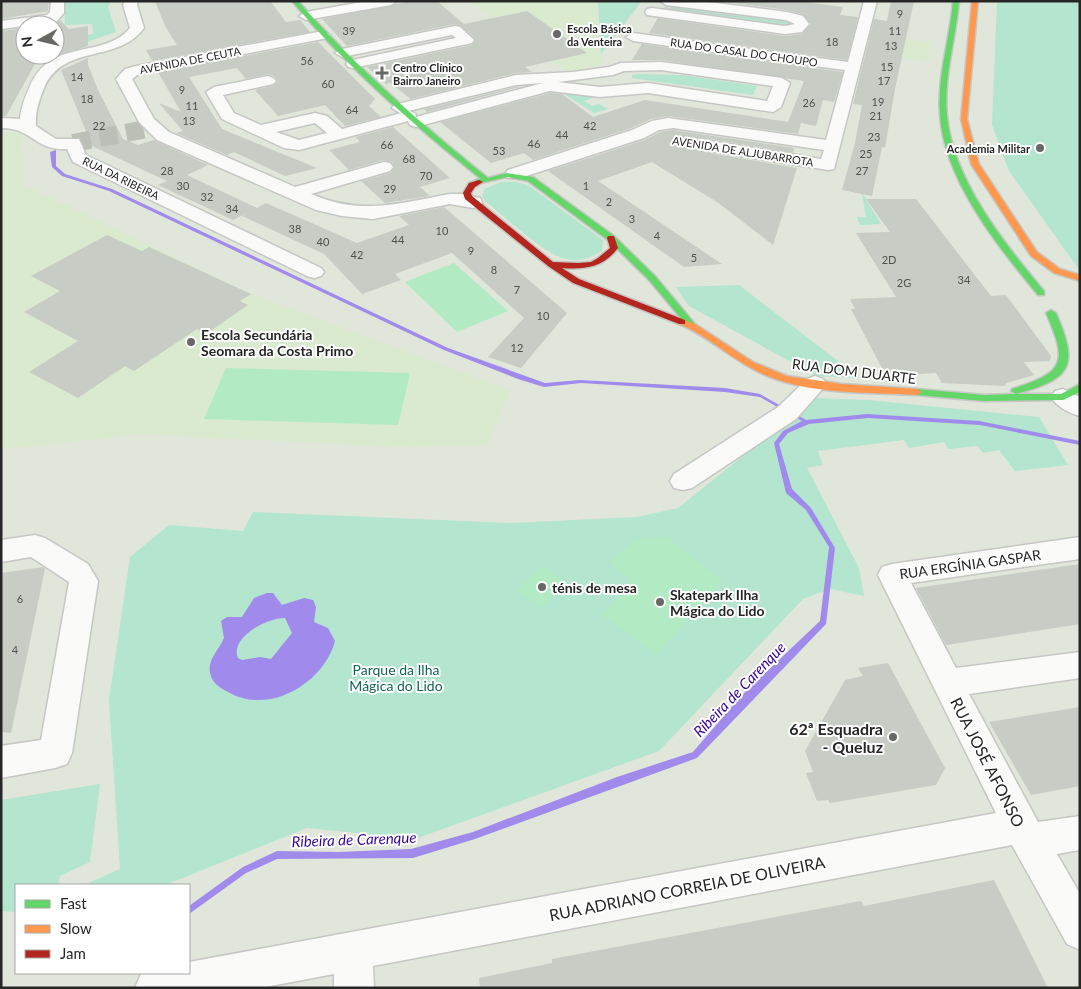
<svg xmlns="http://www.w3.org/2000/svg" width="1081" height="989" font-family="Lato,sans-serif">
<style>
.education{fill:#d9eace}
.green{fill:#b3e5cf}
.pitch{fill:#b1eac3}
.water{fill:#a08aec;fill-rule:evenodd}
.building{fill:#c7ccc4}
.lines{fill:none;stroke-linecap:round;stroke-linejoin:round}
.street-tunnel{stroke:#bbc0b6;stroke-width:18;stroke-dasharray:18 9;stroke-linecap:butt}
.street-casing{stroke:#c6c6c4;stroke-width:3}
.fast-casing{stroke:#c6c6c4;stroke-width:3}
.slow-casing{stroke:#c6c6c4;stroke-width:3}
.jam-casing{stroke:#c6c6c4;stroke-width:3}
.street{fill:#fafbf9;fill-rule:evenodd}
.fast{fill:#63d668;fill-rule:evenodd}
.slow{fill:#ff974d;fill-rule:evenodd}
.jam{fill:#b3261e;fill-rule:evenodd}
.poi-dot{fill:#676965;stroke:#fff;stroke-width:2}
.labels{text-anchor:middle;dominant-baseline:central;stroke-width:4;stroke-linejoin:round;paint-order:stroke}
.number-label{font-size:11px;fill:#50514f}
.far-poi-label{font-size:11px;font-weight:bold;fill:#262626;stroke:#fff;text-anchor:start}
.far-street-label{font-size:11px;fill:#262626;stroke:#fff}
.poi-label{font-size:14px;font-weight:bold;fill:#262626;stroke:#fff;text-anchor:start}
.street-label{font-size:14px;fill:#262626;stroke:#fff}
.park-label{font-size:14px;fill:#156552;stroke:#fff}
.water-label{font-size:15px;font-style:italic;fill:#36079a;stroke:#fff}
.near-poi-label{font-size:16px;font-weight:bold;fill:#262626;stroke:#fff;text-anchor:end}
.near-street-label{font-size:16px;fill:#262626;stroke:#fff}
</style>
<rect width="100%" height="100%" fill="#e0e6da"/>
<path class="education" d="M470,1H598L602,64L568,72Z
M869,34L930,42L928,61L865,53Z
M21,133L24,185L251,294L510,390L487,445L381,446L142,434L1,449V134Z"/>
<path class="green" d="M64,1H111L108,7L116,32L75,46L53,59L49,56L55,55L85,35L93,34L92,24L65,25Z
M598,1H642L601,54Z
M997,1H1080V271L1009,171L992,125Z
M673,4L791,19L796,22L794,26L788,27L667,12Z
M637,74L682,75L757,86L753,95L632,78V75Z
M561,92L585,94L592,98L584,101L592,106L599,104L608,109L594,113Z
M501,182H516L528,185L603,240L602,251C590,258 579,262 566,259C545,255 503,215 485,201L482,197L484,189Z
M862,193L881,224L860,225L857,217H866Z
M739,285L860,378L817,376L689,306L676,287Z
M815,398L868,400L1039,417L1068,465L1015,471L999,450L983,453L977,446L948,449L944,442L909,448L904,440L818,451L823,465L807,468L859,568L864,596L830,589L803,599L659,751L415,839L307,828L165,885H84L120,869L109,700L130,557L169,525L243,531L253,512L512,523L637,517L678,508Z
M100,784L90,862L60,876L58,885H16V912L1,911V800Z"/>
<path class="pitch" d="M454,263L508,311L457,332L405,282Z
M226,368L410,373L398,425L204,419Z
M667,537L723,581L657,654L602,615L628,589L631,580L609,562L637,539Z
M543,566L568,584L540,608L517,590Z"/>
<path class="water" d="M56,150V166L65,174L112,189L448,348L545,383L580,380L725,388L760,394L806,420L867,414L979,421L1080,441V445L980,425L868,418L809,424L788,433L779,444L792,489L811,508L835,548L826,624L697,758L475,839L413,858L277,859L246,873L189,914V906L243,867L277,851L339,852L411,849L473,832L617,777L693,752L741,696L820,621L829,547L806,510L786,493L774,443L783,431L802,421L760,397L725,392L581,383L544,387L518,379L444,350L109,191L62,176L52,167L50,152Z
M267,593H273L282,605L304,598L313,600L316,607L314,622L328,628L335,641C324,683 269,716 228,692C220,688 212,683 210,673C207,660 219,650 224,638L221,621L227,617H242L254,598ZM285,618L292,633L271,659L260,657L242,660L238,658C229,638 268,617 285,618Z"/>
<path class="building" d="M1,1H49L48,11L1,19Z
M155,1H270L286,22L300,20L310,32L152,61L146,50L177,45L165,26Z
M411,1H437L464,24L527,11L587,53L525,67L532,72L516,73L411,99L389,82L387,85L367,67L472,45L475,39L461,26L455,24L347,46L322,19Z
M717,1H796L843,7L840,15L858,17L847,60L649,33L658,18L785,36L802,34L811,24L803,14L787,10Z
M891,1H914L895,89L885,148L882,147L872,196L842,190L855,143L862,105L853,104L874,19L887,21Z
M665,7L785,22L789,23L664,8Z
M60,20L69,29L88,26V46L55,57V25H47L56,24Z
M25,28V55H40L6,116H1V31Z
M318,42L375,99L369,106L381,117L345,126L325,105L278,116L255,90L274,85L278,81L274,76L268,74L246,79L237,68L189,77L222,129L317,168L285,176L234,152L227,155L176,133L183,131L159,103L181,112L158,72Z
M642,44L843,72L834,102L823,100L816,126L801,123L798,134L668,116L651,119L631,128L533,160L524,153L491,163L440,122L550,93L562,94L593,117L645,100L788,122L804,81L661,60H632Z
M88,58V65L98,90L123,139L138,145L154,140L208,165L187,175L257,208L266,203L357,243L409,225L399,216L444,207L567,313L521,368L488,357L524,318L452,253L395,274L401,280L362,294L324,254L242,216L251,211L233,220L158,185L167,181L92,146L61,70Z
M523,86L427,112L424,109L516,87Z
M393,127L450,178L420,187L430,196L385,203L361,181L391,173L395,167L392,162L383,160L349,170L329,150L360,142L356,137Z
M673,130L794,148L793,153L710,139L704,140L700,145L704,152L797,168L773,245L717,202L652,162L598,181L722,264L684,267L548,171L645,140L660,132Z
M866,199H916L991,296L1006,295L1051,356L1050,361L1024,362L1034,375L1006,383L1005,386L942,383L936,373L886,376L851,309H855L850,299L896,297L856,233L890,232Z
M107,235L142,251L149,247L251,294L240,301L248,305L206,334L197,329L134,371L125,366L78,398L29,372L78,341L24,312L60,291L31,276Z
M1080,564V624L946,645L916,588Z
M43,567L45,569L11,733L1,732V573Z
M888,663L945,768L936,785L830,803L828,800L817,801L806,773L813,772L805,751L845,680L863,676L858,668Z
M1080,707V786L1031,795L989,722Z
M994,880L1048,988H480L479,978L552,963V959L861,901L864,906Z"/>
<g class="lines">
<path class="street-tunnel" d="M73,143L152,128"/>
<g class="street-casing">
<path id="street" d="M51,1H64V13L56,22L1,29V21L47,15L50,12Z
M125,1H138L137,5L144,28C118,64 63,43 44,88C39,100 35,112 36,126L56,139H79L86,155L321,268L324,272L321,276L314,278L307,276L73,162L67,149C35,151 31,127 1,128V118L20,119C21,107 25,97 30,86C51,37 103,60 130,28L123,5Z
M367,1H397L391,5L306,20L299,16L306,12Z
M660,1H700L787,12L803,16L809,24L802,32L785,34L647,15L645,12L647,9L652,8L785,26L795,24L786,20L666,5Z
M864,1H877L834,169L828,170L710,151L704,150L702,146L704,142L710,141L821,159L824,150L673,128L659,130L644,138L520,178H508L505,174L508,170L632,130L652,121L668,118L826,140L845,70L633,41L626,37L633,33L848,62Z
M455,26L460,27L474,40L472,43L353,68L348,67L346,64L348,61L456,38L452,35L342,57L335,53L342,49Z
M323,31L330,35L328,38L139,74L132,79L154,119L169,132L295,187L384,162L390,163L393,167L390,171L311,194C362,216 399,203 450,194H462L480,198L482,202L480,206L473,208L450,204L373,219L342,216L316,210L157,140L139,122L116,79L125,69L136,66Z
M661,62L782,78L790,83L781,107L773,112L648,93L600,97L550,91L416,127L410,125L408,121L299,150L284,148L222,119L206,92L214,87L268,76L273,78L276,81L273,84L223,95L234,113L261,125L315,113L327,116L342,129L409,111L415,113L416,117L543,83L516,85L400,113L392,108L394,105L516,75L573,72L609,67L621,63ZM661,70L773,86L767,101L648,83L600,87L558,82L613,75L624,71ZM315,123L327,133L299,140L276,132Z
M815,376L823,379L827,384L796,419L692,488L683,490L674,488L670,481L674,474L778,407L807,379Z
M1063,389L1080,397V416C1069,413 1057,407 1051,397L1055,391Z
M35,535L45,538L88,564L98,581L72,753L67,764L55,768L1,778V746L41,740L69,582L31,557L1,562V540Z
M1080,537V559L911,583L956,668L1080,652V678L969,694L1038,822L1080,816V850L1057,854L1080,894V950L1067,944L1012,845L373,966L374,988H334V974L260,988H135L141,974L189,973V962L996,813L878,575L882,567L892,564Z"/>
</g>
<g class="fast-casing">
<path id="fast" d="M292,1H298C356,67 420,123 488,178L507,173L533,177L614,236L655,276L695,324V328H689L649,280L608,240L528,181L507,177L476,184V180L481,179C414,125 347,68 292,1Z
M953,1H959C956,39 943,78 947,116C953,180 1004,243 1044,291V295H1038C998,247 943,178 940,114C937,76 950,39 953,1Z
M1051,310L1056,313C1079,366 1072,379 1016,394H1061L1080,384V392L1063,400L984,401L917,395L912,392L917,389L984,395L1016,394L1011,391L1012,389C1065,372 1068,363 1046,313Z"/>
</g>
<g class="slow-casing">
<path id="slow" d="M972,1H978L967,119L979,164L1037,252L1060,269L1080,275V281L1054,273L1031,256L971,164L961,119Z
M682,319L695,324L753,362L787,376L842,384L917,389L922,392L917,395C868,392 811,395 765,375C734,362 709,336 679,324V320Z"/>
</g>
<g class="jam-casing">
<path id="jam" d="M479,180L483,182L475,187L471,193L472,196L553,262L578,263L591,262L598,258L610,248L607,238L608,236H614L618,248C604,267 585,270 562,268L579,279L685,320V324H679L573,283L548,266L465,199L463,193L469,183Z"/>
</g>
<use href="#street" class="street"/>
<use href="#fast" class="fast"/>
<use href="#slow" class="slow"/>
<use href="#jam" class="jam"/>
</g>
<g class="poi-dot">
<circle cx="557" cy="34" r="5"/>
<path d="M379.5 65.5h5v5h5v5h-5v5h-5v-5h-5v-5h5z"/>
<circle cx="1040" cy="148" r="5"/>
<circle cx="191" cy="342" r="5"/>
<circle cx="542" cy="587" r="5"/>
<circle cx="660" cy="602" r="5"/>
<circle cx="893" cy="737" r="5"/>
</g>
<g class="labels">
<g class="number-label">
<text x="900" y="13">9</text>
<text x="349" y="30">39</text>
<text x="895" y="30">11</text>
<text x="832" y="41">18</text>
<text x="891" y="45">13</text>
<text x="307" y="60">56</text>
<text x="887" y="66">15</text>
<text x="77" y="76">14</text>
<text x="884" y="80">17</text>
<text x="328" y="83">60</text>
<text x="182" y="89">9</text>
<text x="87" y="98">18</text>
<text x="878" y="101">19</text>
<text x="809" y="102">26</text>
<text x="192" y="105">11</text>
<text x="352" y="109">64</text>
<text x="876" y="115">21</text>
<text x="189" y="120">13</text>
<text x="99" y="125">22</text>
<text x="590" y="125">42</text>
<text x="562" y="134">44</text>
<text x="874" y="136">23</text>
<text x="534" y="143">46</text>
<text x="387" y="144">66</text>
<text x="499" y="150">53</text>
<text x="866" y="153">25</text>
<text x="409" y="158">68</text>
<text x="167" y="170">28</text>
<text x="862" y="170">27</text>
<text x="426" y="175">70</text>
<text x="183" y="185">30</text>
<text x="586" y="185">1</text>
<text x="390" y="188">29</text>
<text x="207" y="196">32</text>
<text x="609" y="201">2</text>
<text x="232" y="208">34</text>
<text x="632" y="218">3</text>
<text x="295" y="228">38</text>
<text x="442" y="230">10</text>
<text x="657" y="235">4</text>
<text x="398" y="239">44</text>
<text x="323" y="241">40</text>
<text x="471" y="250">9</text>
<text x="357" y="254">42</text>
<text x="694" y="257">5</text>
<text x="889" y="259">2D</text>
<text x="494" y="269">8</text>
<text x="964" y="279">34</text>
<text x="904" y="282">2G</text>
<text x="517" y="289">7</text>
<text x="543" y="315">10</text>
<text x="517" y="347">12</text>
<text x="20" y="598">6</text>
<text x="15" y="649">4</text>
</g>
<g class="far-poi-label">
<text x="567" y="28">Escola Básica<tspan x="567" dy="13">da Venteira</tspan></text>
<text x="393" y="67">Centro Clínico<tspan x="393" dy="13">Bairro Janeiro</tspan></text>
<text x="1030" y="148" text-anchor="end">Academia Militar</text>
</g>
<g class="far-street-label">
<text transform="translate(744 52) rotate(8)">RUA DO CASAL DO CHOUPO</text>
<text transform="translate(190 60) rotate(-11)">AVENIDA DE CEUTA</text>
<text transform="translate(743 151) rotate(9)">AVENIDA DE ALJUBARROTA</text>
<text transform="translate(121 178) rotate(26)">RUA DA RIBEIRA</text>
</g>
<g class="poi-label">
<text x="201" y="334">Escola Secundária<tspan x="201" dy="16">Seomara da Costa Primo</tspan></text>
<text x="552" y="587">ténis de mesa</text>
<text x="670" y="594">Skatepark Ilha<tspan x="670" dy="16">Mágica do Lido</tspan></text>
</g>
<g class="street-label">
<text transform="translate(854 371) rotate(7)">RUA DOM DUARTE</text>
<text transform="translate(970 564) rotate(-8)">RUA ERGÍNIA GASPAR</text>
</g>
<g class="park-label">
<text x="396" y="669">Parque da Ilha<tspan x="396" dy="16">Mágica do Lido</tspan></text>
</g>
<g class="water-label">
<text transform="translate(739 689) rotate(-46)">Ribeira de Carenque</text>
<text transform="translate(354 839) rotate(-2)">Ribeira de Carenque</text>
</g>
<g class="near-poi-label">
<text x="883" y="728">62ª Esquadra<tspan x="883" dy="18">- Queluz</tspan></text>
</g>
<g class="near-street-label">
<text transform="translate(988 762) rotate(63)">RUA JOSÉ AFONSO</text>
<text transform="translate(687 888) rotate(-11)">RUA ADRIANO CORREIA DE OLIVEIRA</text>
</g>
</g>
<rect width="1081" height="989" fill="none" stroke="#262626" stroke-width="5"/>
<rect x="15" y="884" width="175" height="90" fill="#ffffff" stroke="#a8a8a8"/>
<rect x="25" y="900" width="25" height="8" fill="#63d668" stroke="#a8a8a8"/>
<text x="60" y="909" font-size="15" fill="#262626">Fast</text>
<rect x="25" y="925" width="25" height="8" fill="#ff974d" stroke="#a8a8a8"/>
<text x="60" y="934" font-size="15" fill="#262626">Slow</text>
<rect x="25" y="950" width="25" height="8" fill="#b3261e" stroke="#a8a8a8"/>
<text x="60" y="959" font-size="15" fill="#262626">Jam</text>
<g transform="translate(40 40) rotate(262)"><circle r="24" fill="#ffffff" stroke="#a8a8a8"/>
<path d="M0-4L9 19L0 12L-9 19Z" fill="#676965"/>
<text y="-8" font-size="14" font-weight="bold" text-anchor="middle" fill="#262626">N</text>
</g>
</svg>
